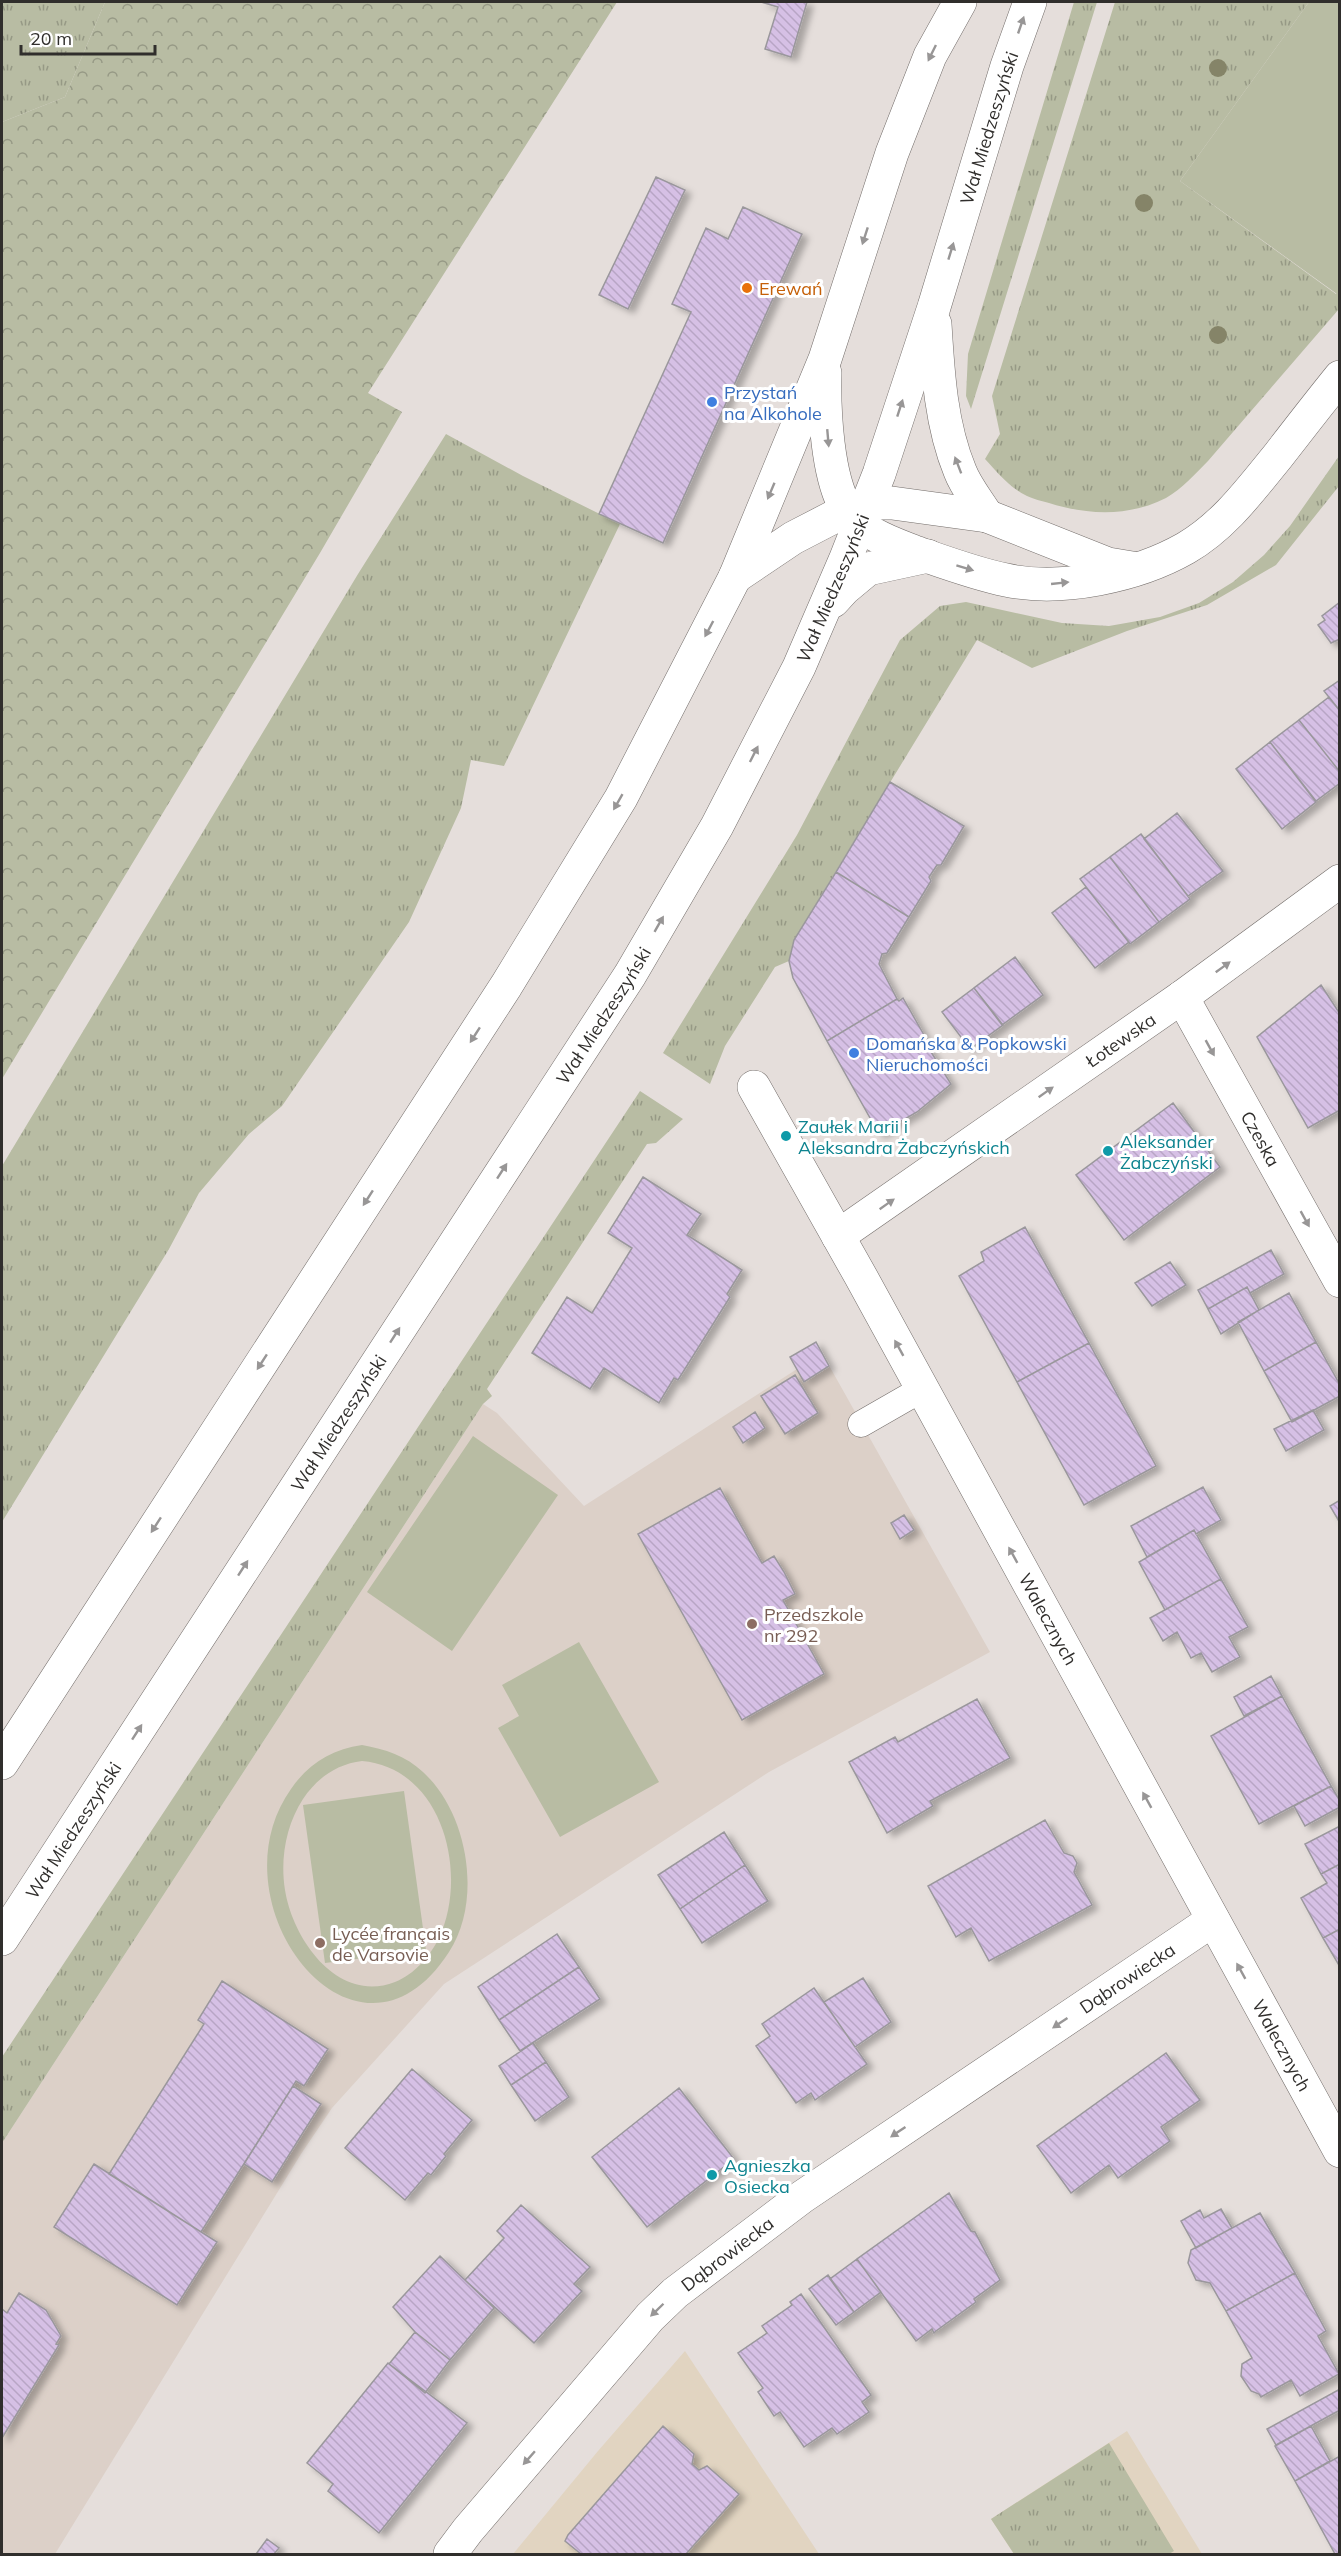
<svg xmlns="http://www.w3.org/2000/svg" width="1341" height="2556" font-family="Mulish,sans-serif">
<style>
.commercial{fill:#e1d4c1}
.built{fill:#dcd0c8}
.grass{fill:url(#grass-tufts)}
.forest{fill:url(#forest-crowns)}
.park{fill:#b8bca3;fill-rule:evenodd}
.building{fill:url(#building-back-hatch);stroke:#9a979c;stroke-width:1.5;filter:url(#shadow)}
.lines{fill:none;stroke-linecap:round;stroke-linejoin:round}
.lane-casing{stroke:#736d6a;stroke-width:27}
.street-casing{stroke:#736d6a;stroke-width:34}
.secondary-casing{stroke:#736d6a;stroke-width:34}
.lane{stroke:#fff;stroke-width:26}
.street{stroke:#fff;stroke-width:33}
.secondary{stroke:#fff;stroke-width:33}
.tree{fill:#858468}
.oneway{fill:#989696}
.food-dot{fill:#e8710a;stroke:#fff;stroke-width:2}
.shop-dot{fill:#3f7fe0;stroke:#fff;stroke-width:2}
.culture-dot{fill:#0f9aa8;stroke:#fff;stroke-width:2}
.education-dot{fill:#8d6e63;stroke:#fff;stroke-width:2}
.labels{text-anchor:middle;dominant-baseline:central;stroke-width:6;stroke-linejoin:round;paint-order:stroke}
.street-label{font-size:18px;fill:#302e2c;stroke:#fff}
.food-label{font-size:18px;fill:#c56008;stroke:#fff;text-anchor:start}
.shop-label{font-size:18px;fill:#366cbe;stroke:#fff;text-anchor:start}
.culture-label{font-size:18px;fill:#0d838f;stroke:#fff;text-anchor:start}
.education-label{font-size:18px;fill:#785e54;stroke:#fff;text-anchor:start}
</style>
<defs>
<pattern id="grass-tufts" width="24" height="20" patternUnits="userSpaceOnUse" patternTransform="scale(1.5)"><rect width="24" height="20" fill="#b8bca3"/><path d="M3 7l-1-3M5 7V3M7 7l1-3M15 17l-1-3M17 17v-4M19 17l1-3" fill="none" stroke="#969985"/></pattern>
<pattern id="forest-crowns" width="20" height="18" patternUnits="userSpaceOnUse" patternTransform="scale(1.5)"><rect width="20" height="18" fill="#b8bca3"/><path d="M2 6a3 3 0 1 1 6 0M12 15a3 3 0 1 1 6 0" fill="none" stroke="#969985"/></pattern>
<pattern id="building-back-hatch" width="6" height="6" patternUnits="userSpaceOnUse" patternTransform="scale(1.5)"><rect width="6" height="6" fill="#d6c0e5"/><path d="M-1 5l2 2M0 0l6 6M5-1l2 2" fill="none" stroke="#b8a5c5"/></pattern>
<filter id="shadow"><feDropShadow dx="6" dy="4" stdDeviation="3" flood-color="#0004"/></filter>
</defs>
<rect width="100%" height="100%" fill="#e5dedb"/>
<path class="commercial" d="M685,2351L819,2554H513L598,2451Z
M1127,2431L1202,2554H1014L991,2519Z"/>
<path class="built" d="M822,1353L990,1652L769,1772L444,1984L332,2108L301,2154L55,2554H2V2143L483,1404L497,1413L584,1506Z"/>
<path class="grass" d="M2,2H105L65,97L2,122Z
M1074,2H1097L971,409L966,396L968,354Z
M1115,2H1309L1180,181L1336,294L1339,290V309L1208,461C1195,474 1182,489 1166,498C1129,517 1087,515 1049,503C1042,501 1033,499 1027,496C1010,488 997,472 985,459L1000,434L992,396Z
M446,434L523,476L620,524L504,766L471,760L461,808L409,922L282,1106L249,1134L199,1193L169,1249L2,1522V1166L358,574Z
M1339,456V486L1276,565L1207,605L1127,631L1032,668L977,640L794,940L789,961L775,967L725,1046L710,1084L663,1053L797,835L900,640L940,606L966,602L1062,623L1109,626L1160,617L1199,603L1233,582L1264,555L1290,526Z
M640,1091L683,1119L656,1143L647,1144L487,1389L492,1396L483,1404L2,2143V2057Z
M1109,2443L1174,2551L1169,2554H1014L991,2519Z"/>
<path class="forest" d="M105,2H617L368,393L402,412L320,553L2,1079V122L65,97Z"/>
<path class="park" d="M1309,2H1339L1340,290L1337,294L1180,181Z
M473,1436L558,1495L452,1651L367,1592Z
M579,1642L659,1782L560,1837L498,1728L519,1716L502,1685Z
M362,1745C385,1749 406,1756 423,1772C468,1813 483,1900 449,1952C357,2095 209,1904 291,1789C308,1764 332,1749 362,1745ZM362,1761C443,1768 469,1874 439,1938C430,1956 415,1974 395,1982C338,2004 293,1940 285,1890C280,1859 286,1825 303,1799C317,1778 337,1764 362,1761Z
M404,1791L426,1950L325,1963L303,1805Z"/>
<path class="building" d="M761,2H807L791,57L765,49L778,7Z
M656,177L685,190L628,309L599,295Z
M743,207L802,234L663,543L599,514L691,312L672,304L706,228L728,239Z
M1340,602V639L1331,643L1318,625L1325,620L1322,616Z
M1340,680V711L1324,691Z
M1329,697L1340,711V772L1299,720Z
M1299,720L1340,772V783L1316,801L1270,742Z
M1270,742L1316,802L1282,829L1236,769Z
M890,782L964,826L941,865H937L929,877L931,881L909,917L836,872Z
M1177,813L1223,871L1188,896L1144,839Z
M1141,834L1190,899L1159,922L1110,857Z
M1110,857L1159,922L1130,944L1080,879Z
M836,872L909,917L887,953L882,954L879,964L897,999L827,1041L793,978L789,961L794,940Z
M1086,887L1129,942L1095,968L1052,913Z
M1015,957L1043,995L1002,1025L974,988Z
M1321,985L1340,1014V1110L1308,1128L1257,1037Z
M974,988L1003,1025L970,1049L942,1012Z
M903,998L924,1035L923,1039L951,1084L917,1112L879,1134L827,1041L897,999L899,1001Z
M1173,1103L1220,1167L1124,1240L1076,1175Z
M643,1177L701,1214L687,1235L742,1270L727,1294L730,1297L678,1380L674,1378L659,1403L604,1368L590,1389L532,1353L567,1297L592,1313L632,1248L608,1233Z
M1025,1227L1089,1343L1017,1382L959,1276L984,1261L981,1252Z
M1271,1250L1284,1274L1250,1293L1247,1287L1208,1309L1198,1290Z
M1170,1262L1186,1285L1152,1306L1135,1283Z
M1247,1287L1259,1310L1221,1334L1208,1309Z
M1289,1293L1316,1342L1264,1371L1238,1322Z
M816,1342L829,1366L804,1382L790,1357Z
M1316,1342L1340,1385V1396L1292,1422L1264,1371Z
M1089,1343L1156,1466L1084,1505L1017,1382Z
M795,1375L818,1413L785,1434L761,1396Z
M1313,1410L1324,1430L1286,1451L1274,1429Z
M755,1412L765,1428L743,1443L733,1427Z
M1203,1487L1221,1520L1196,1534L1194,1530L1147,1557L1131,1526Z
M720,1488L762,1563L774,1556L784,1572L795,1594L783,1600L824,1674L742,1720L638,1534Z
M1340,1500V1523L1330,1506Z
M904,1515L914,1530L900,1539L891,1523Z
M1194,1530L1221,1579L1165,1610L1139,1562Z
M1221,1579L1248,1627L1229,1637L1240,1657L1212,1672L1201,1653L1191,1658L1177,1632L1163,1641L1150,1618Z
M1271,1676L1282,1696L1244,1716L1234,1697Z
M1282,1696L1331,1786L1259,1824L1211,1736Z
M977,1699L1010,1758L930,1801L933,1806L887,1833L849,1762L895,1737L898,1742Z
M1331,1786L1340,1801V1807L1305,1826L1294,1806Z
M1045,1820L1064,1853L1073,1856L1077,1863L1074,1872L1092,1905L989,1961L971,1928L956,1937L928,1886Z
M1340,1826V1864L1321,1874L1305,1844Z
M724,1832L745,1865L680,1909L658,1875Z
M1340,1864V1929L1323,1938L1301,1898L1327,1883L1321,1874Z
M745,1865L768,1901L702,1943L680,1909Z
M1340,1929V1967L1323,1938Z
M557,1934L579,1967L499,2020L478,1987Z
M579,1967L600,1999L520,2051L499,2020Z
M863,1978L891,2022L855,2047L824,2002Z
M222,1981L328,2049L304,2086L296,2081L201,2232L109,2174L204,2024L198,2020Z
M814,1988L867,2064L815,2100L811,2093L796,2103L756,2046L770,2036L762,2024Z
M533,2043L546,2062L511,2085L499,2066Z
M1166,2053L1200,2100L1161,2127L1170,2141L1118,2178L1109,2165L1071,2193L1037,2146Z
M546,2062L569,2097L535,2121L511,2085Z
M412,2069L472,2120L444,2154L446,2156L431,2175L428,2173L405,2200L345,2148Z
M293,2086L321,2104L272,2182L244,2164Z
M679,2088L734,2159L647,2227L592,2157Z
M94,2164L217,2242L177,2305L54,2227Z
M949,2193L971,2231L975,2232L1000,2280L974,2299L976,2302L936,2331L934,2333L932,2329L916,2341L857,2259Z
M521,2205L590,2267L574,2284L582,2291L534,2343L465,2280L504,2238L497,2231Z
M1221,2209L1232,2228L1196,2248L1181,2221L1200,2210L1204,2218Z
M1260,2213L1295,2273L1226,2311L1210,2283L1196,2280L1188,2263L1191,2250Z
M440,2256L494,2308L450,2360L415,2332L393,2307Z
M857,2259L881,2292L854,2312L830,2279Z
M1295,2273L1326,2331L1318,2336L1339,2374L1300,2396L1291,2380L1261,2397L1259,2394L1251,2391L1241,2376L1242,2364L1252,2358L1226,2311Z
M828,2275L854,2312L836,2325L809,2289Z
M19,2293L46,2310L61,2336L56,2344L59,2345L2,2438V2309L7,2313Z
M801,2294L871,2395L862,2402L869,2412L837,2434L832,2428L804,2447L780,2412L774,2416L758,2392L763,2388L738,2353L767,2333L762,2326L792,2305L790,2302Z
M415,2332L450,2360L425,2393L389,2364Z
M388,2363L467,2423L379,2533L328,2491L333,2484L307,2463Z
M1340,2389V2410L1276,2445L1267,2429Z
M663,2426L694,2454L692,2464L699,2470L707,2466L739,2494L686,2554H581L565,2541L568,2535Z
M1311,2426L1330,2461L1295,2481L1275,2446Z
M1340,2456V2554H1335L1295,2481Z
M267,2539L279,2548L274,2554H256Z"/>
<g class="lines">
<g class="lane-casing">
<path id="lane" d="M861,1424L922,1389"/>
</g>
<g class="street-casing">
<g id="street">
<path id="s1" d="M1182,997L1340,1281"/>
<path id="s2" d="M754,1087L860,1275L1340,2151"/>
<path id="s3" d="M838,1236L1182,997L1340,881"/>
<path id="s4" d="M450,2554L468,2530L650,2317L675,2293L802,2197L1213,1920"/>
</g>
</g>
<g class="secondary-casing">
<g id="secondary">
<path d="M935,324C938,374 941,425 960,471C966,487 978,501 987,516"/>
<path d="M825,373C824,410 827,478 847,510C861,533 892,543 915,552C944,562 976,574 1006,580C1061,592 1137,576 1186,548C1225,525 1250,490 1278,456C1298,430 1319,403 1340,377"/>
<path d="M735,577L793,538L847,510L867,503H892L987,516L1108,564L1132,568"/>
<path d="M833,601L844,589L868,569L928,556"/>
<path d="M2,1763L506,986L621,798L735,577L825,359L892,153L930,56L960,2"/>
<path id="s5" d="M2,1939L630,975L717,826L799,667L846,558L879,474L934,307L1007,66L1030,2"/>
</g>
</g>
<use href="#lane" class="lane"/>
<use href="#street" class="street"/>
<use href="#secondary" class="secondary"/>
</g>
<g class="tree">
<circle cx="1218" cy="68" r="9"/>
<circle cx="1144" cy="203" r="9"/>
<circle cx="1218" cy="335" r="9"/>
</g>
<defs><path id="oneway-solid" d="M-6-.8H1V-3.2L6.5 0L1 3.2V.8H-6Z" transform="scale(1.5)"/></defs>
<g class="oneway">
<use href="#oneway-solid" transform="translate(1021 25) rotate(-71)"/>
<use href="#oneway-solid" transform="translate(932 53) rotate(116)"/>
<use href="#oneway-solid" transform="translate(865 236) rotate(108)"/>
<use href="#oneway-solid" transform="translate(951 251) rotate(-73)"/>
<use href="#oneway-solid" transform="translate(900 408) rotate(-72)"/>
<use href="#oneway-solid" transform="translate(828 438) rotate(85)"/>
<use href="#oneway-solid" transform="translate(958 465) rotate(-111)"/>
<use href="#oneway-solid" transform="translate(771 491) rotate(113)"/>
<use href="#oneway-solid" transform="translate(965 568) rotate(17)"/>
<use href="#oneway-solid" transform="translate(1060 583) rotate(-6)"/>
<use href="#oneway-solid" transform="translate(709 629) rotate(118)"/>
<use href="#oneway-solid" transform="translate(754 754) rotate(-63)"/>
<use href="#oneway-solid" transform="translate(618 802) rotate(120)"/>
<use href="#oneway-solid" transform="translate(659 924) rotate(-60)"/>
<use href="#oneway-solid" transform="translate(1223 967) rotate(-36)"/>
<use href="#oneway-solid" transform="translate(475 1035) rotate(123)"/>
<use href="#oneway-solid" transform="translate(1210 1048) rotate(61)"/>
<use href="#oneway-solid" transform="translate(1046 1092) rotate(-35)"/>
<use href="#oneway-solid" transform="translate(502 1171) rotate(-57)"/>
<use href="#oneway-solid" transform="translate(368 1198) rotate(123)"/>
<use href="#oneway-solid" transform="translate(887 1204) rotate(-35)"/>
<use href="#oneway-solid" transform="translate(1305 1219) rotate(61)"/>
<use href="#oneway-solid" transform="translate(395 1335) rotate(-57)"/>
<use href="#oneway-solid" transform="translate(899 1348) rotate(-119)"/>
<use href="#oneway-solid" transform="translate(262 1362) rotate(123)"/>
<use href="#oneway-solid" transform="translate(156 1525) rotate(123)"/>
<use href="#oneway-solid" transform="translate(1013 1555) rotate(-119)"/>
<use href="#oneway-solid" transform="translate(243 1568) rotate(-57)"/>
<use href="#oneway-solid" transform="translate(137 1732) rotate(-57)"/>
<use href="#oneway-solid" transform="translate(1147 1800) rotate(-119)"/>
<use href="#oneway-solid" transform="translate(1241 1971) rotate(-119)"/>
<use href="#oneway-solid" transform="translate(1060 2023) rotate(146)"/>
<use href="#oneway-solid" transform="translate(898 2132) rotate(146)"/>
<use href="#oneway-solid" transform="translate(657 2310) rotate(136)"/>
<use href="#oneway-solid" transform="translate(529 2458) rotate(131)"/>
</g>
<circle class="food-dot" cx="747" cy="288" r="6"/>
<g class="shop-dot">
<circle cx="712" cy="402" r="6"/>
<circle cx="854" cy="1053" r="6"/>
</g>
<g class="culture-dot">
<circle cx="786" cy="1136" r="6"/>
<circle cx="1108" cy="1151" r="6"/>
<circle cx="712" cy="2175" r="6"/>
</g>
<g class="education-dot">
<circle cx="752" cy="1624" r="6"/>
<circle cx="320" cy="1943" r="6"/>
</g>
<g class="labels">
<g class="street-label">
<text stroke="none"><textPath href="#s5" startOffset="2074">Wał Miedzeszyński</textPath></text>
<text stroke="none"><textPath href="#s5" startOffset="1588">Wał Miedzeszyński</textPath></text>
<text stroke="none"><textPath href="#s5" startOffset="1102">Wał Miedzeszyński</textPath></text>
<text stroke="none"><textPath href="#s3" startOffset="344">Łotewska</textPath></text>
<text stroke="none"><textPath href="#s1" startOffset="162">Czeska</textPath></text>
<text stroke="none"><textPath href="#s5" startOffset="616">Wał Miedzeszyński</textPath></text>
<text stroke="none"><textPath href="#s2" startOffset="608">Walecznych</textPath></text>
<text stroke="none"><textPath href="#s5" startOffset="130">Wał Miedzeszyński</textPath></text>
<text stroke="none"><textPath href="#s4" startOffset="896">Dąbrowiecka</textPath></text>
<text stroke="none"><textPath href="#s2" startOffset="1094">Walecznych</textPath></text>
<text stroke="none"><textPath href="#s4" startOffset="410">Dąbrowiecka</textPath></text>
</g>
<g class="food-label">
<text x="759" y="288">Erewań</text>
</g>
<g class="shop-label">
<text x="724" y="392">Przystań<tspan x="724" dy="21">na Alkohole</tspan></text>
<text x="866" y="1043">Domańska &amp; Popkowski<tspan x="866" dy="21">Nieruchomości</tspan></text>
</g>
<g class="culture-label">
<text x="798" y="1126">Zaułek Marii i<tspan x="798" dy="21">Aleksandra Żabczyńskich</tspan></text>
<text x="1120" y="1141">Aleksander<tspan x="1120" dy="21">Żabczyński</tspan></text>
<text x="724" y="2165">Agnieszka<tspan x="724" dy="21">Osiecka</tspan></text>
</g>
<g class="education-label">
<text x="764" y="1614">Przedszkole<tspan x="764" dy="21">nr 292</tspan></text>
<text x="332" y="1933">Lycée français<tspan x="332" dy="21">de Varsovie</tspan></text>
</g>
</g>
<rect width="1341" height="2556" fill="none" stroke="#302e2c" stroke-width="6"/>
<path d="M21 45v9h134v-9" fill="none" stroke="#302e2c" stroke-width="3"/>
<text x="30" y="45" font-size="18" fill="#302e2c" stroke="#ffffff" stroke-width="4.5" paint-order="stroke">20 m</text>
</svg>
